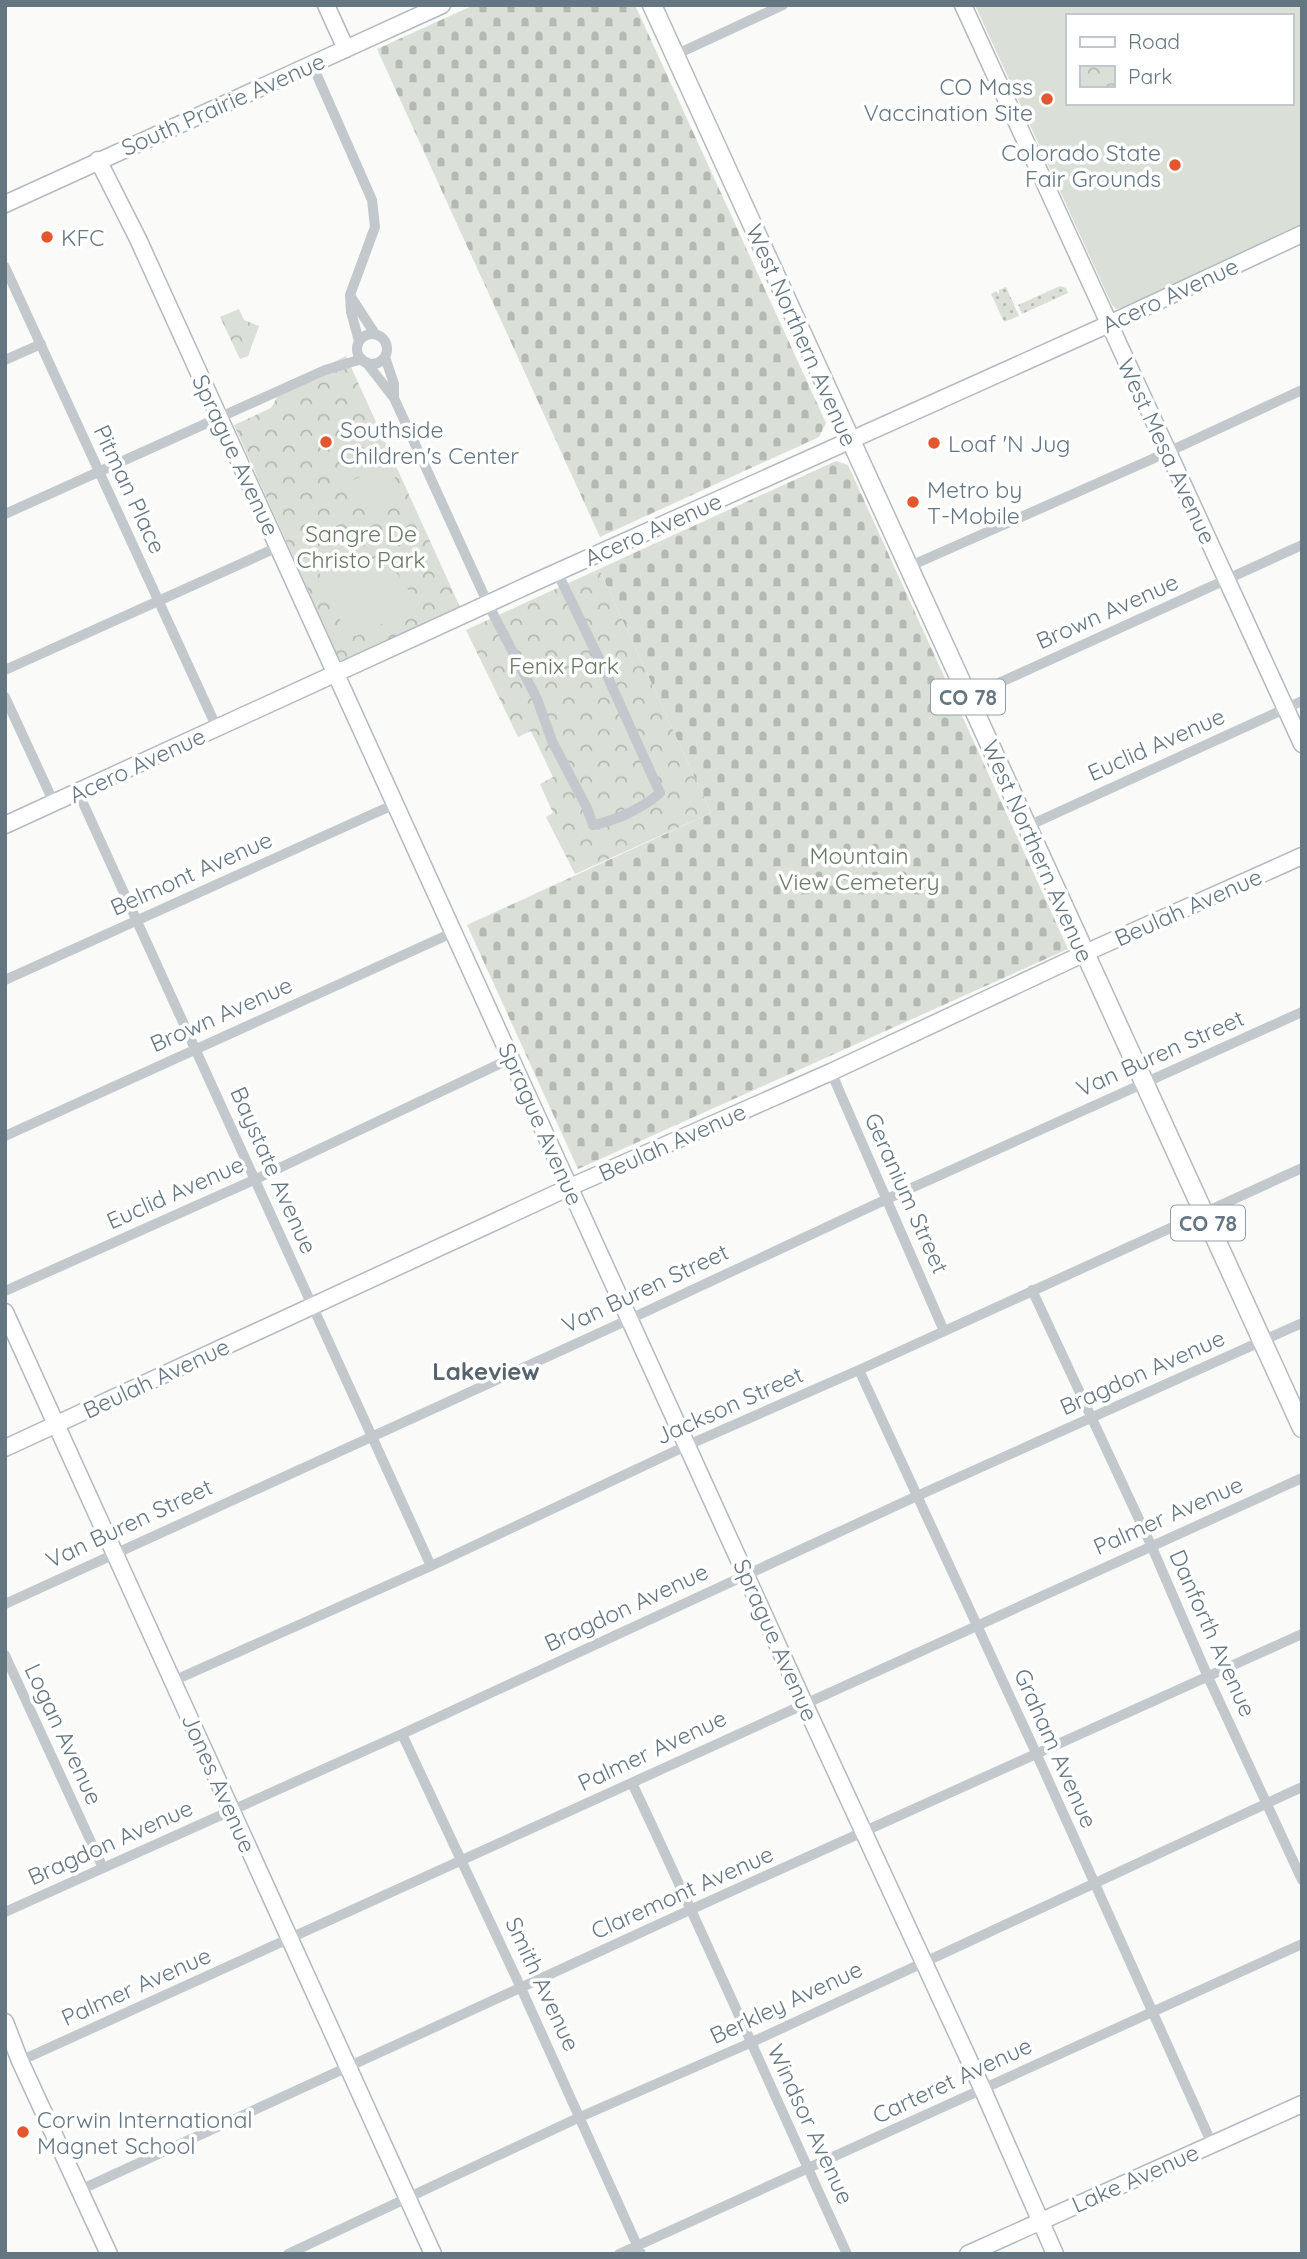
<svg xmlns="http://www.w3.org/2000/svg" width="1307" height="2259" font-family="Quicksand,sans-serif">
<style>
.grass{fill:url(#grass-dots)}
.cemetery{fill:url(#cemetery-stones)}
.park{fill:url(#park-crowns)}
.pitch{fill:#dadfd7;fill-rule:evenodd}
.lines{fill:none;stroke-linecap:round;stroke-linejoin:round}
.secondary-casing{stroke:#b3babf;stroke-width:19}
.primary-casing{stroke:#b5babe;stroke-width:21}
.street{stroke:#c3c8cc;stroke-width:10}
.secondary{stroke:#fff;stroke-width:16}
.primary{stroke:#fff;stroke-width:18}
.poi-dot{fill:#e4572e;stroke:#fff;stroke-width:2.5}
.labels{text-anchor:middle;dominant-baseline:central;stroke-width:7;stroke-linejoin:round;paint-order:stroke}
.shield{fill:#fff;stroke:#939fa8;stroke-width:2}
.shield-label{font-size:21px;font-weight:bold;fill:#657683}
.poi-label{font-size:23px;fill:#657683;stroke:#fff;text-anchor:start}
.street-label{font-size:23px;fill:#657683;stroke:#fff}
.park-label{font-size:23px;fill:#687a64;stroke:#fff}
.neighbourhood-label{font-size:24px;font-weight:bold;fill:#57646e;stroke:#fff}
</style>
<defs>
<pattern id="grass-dots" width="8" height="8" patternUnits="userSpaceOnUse" patternTransform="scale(1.75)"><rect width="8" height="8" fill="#dadfd7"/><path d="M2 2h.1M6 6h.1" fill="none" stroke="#b4b9b4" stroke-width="1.8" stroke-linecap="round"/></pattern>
<pattern id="cemetery-stones" width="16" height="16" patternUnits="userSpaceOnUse" patternTransform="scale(1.75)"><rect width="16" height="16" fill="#dadfd7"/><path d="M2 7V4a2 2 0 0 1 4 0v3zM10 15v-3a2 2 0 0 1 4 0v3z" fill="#b4b9b4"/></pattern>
<pattern id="park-crowns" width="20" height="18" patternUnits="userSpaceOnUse" patternTransform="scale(1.75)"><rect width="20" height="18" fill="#dadfd7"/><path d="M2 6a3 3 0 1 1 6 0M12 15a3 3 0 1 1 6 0" fill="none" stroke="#b4b9b4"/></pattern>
</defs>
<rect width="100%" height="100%" fill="#fafaf8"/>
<path class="grass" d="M1060,286L1066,288L1068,293L1022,314L1018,305Z
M1006,287L1019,316L1004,322L991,294L996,291L999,294V290Z"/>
<path class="cemetery" d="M474,5H635L826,423L819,437L600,537L377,49Z
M836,461L848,465L1068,949L578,1169L467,925L711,813L599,569Z"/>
<path class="park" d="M239,309L244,320L259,326L248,356L240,359L220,317Z
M346,356L460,607L345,662L339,659L234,425L271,408L283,387Z
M599,569L711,813L575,874L546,817L553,813L540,784L553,777L531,731L518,737L466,630Z"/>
<path class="pitch" d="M975,5H1302V226L1121,308L1116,309L1112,305ZM1067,16H1291V103H1067Z
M389,464L401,493L363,510L351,481Z
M355,557C362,558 371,558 378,560C397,566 410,591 417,608L356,636L346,633L317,568L331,562Z"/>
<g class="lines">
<g class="secondary-casing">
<path id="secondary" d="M326,5L346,49
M963,5L1302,744
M98,160L138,239L804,1703L982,2088L1055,2254
M5,204L442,5
M5,825L535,582L1109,324L1302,234
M5,1312L433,2254
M5,1448L570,1187L831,1072L1085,953L1302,856
M5,2022L20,2061L109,2254
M968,2254L1302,2104"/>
</g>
<g class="primary-casing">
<path id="primary" d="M652,5L1302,1428"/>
</g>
<path class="street" d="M675,55L783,5
M312,64L372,200L375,227L350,295L351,312L359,341
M5,267L217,728
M351,297L375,334
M357 349a15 15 0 1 1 30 0a15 15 0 1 1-30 0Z
M385,357L394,384V398
M5,360L41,344
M366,362L394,398L488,604L537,699L552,741L587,808L593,825C615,821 643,808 660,793L604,669L557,572
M5,514L325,370L362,359
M908,567L1168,452L1302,390
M5,670L278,547
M5,697L54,803
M968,697L1302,545
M78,792L431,1566
M1028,826L1302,701
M5,980L395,804
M831,1072L944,1331
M5,1136L454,932
M1032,1290L1151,1545L1208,1677L1302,1880
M5,1291L256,1179L512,1058
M859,1370L1036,1753L1212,2144
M5,1604L630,1319L887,1199L1302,1012
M5,1655L103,1868
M173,1681L431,1566L688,1445L859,1370L1302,1168
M402,1734L521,1988L641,2254
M632,1783C706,1939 775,2097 847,2254
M5,1912L402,1734L917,1496L1302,1323
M20,2061L1302,1478
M80,2190L692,1909L1302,1634
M288,2254L580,2117L750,2043L1302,1787
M619,2254L1302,1944"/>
<use href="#secondary" class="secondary"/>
<use href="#primary" class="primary"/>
</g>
<g class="poi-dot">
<circle cx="1047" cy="99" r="7"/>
<circle cx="1175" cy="165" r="7"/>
<circle cx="47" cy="237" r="7"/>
<circle cx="326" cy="442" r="7"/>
<circle cx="934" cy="443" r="7"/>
<circle cx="913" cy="502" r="7"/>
<circle cx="23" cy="2132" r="7"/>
</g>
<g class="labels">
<g class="shield">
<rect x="931" y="679.5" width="74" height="35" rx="5"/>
<rect x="1171" y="1205.5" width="74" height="35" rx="5"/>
</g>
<g class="shield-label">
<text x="968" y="697">CO 78</text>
<text x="1208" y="1223">CO 78</text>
</g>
<g class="poi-label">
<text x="1033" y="86" text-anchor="end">CO Mass<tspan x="1033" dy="26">Vaccination Site</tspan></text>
<text x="1161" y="152" text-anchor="end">Colorado State<tspan x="1161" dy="26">Fair Grounds</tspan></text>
<text x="61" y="237">KFC</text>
<text x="340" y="429">Southside<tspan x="340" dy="26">Children's Center</tspan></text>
<text x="948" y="443">Loaf 'N Jug</text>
<text x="927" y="489">Metro by<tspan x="927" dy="26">T-Mobile</tspan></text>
<text x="37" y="2119">Corwin International<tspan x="37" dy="26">Magnet School</tspan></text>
</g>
<g class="street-label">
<text transform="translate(223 104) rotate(-24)">South Prairie Avenue</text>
<text transform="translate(1170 295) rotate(-25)">Acero Avenue</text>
<text transform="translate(802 335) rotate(66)">West Northern Avenue</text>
<text transform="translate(1167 451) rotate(65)">West Mesa Avenue</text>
<text transform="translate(236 455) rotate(65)">Sprague Avenue</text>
<text transform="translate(130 489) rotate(65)">Pitman Place</text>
<text transform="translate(653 529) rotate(-24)">Acero Avenue</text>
<text transform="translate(1107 611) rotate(-24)">Brown Avenue</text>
<text transform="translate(1156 744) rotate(-24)">Euclid Avenue</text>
<text transform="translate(137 765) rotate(-25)">Acero Avenue</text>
<text transform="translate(1038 851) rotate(66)">West Northern Avenue</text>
<text transform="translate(191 873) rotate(-24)">Belmont Avenue</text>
<text transform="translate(1188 907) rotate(-24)">Beulah Avenue</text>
<text transform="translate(221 1014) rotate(-24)">Brown Avenue</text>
<text transform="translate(1160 1053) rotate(-24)">Van Buren Street</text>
<text transform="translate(541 1124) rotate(66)">Sprague Avenue</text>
<text transform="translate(672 1142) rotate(-24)">Beulah Avenue</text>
<text transform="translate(274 1170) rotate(66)">Baystate Avenue</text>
<text transform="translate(175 1192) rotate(-24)">Euclid Avenue</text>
<text transform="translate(907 1193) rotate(66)">Geranium Street</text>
<text transform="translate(645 1288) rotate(-25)">Van Buren Street</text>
<text transform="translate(1142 1372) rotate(-24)">Bragdon Avenue</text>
<text transform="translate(156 1378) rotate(-25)">Beulah Avenue</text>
<text transform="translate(729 1405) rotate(-24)">Jackson Street</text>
<text transform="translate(1168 1515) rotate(-24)">Palmer Avenue</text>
<text transform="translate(129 1523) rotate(-25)">Van Buren Street</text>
<text transform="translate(626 1607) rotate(-25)">Bragdon Avenue</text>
<text transform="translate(1213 1633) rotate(66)">Danforth Avenue</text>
<text transform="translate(776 1640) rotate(66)">Sprague Avenue</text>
<text transform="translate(64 1734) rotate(65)">Logan Avenue</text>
<text transform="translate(1056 1748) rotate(66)">Graham Avenue</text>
<text transform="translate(652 1750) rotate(-25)">Palmer Avenue</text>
<text transform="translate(219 1783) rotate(66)">Jones Avenue</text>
<text transform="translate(110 1842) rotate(-24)">Bragdon Avenue</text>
<text transform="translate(682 1892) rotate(-24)">Claremont Avenue</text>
<text transform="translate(543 1984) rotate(65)">Smith Avenue</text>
<text transform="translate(136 1986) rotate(-24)">Palmer Avenue</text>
<text transform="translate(786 2002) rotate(-25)">Berkley Avenue</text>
<text transform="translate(952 2080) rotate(-25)">Carteret Avenue</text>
<text transform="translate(811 2124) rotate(65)">Windsor Avenue</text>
<text transform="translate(1135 2178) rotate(-24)">Lake Avenue</text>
</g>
<g class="park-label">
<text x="361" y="533">Sangre De<tspan x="361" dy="26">Christo Park</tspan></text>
<text x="564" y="665">Fenix Park</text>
<text x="859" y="855">Mountain<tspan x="859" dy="26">View Cemetery</tspan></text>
</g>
<g class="neighbourhood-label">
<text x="486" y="1371">Lakeview</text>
</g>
</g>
<rect width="1307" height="2259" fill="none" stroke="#657683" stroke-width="14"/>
<rect x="1066" y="14" width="228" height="91" fill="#ffffff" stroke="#c1c8cd" stroke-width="2"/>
<rect x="1080" y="37" width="35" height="10" fill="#ffffff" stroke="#c1c8cd" stroke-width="2"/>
<text x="1128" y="49" font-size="21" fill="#657683">Road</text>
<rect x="1080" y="66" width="35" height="21" fill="url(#park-crowns)" stroke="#c1c8cd" stroke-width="2"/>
<text x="1128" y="84" font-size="21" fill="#657683">Park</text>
</svg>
